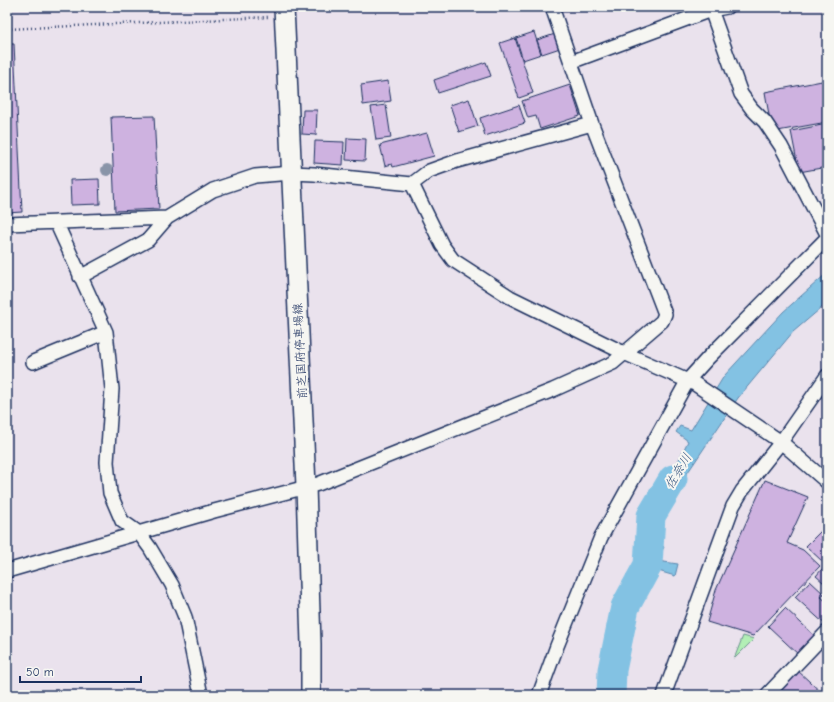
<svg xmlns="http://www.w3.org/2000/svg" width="834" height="702" font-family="'Comic Neue','Klee One',sans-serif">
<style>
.green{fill:#b2efb5;stroke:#668f8a}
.water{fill:#83c2e3;stroke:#5987ae}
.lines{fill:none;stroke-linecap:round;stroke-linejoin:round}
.river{stroke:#83c2e3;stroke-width:29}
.building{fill:#ceb2e0;stroke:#1b2f5e}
.minor-casing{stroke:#1b2f5e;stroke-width:16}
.secondary-casing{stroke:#1b2f5e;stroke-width:22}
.path{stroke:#1b2f5e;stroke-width:2.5;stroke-dasharray:1 3;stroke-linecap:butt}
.minor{stroke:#f6f6f2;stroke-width:13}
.secondary{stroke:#f6f6f2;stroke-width:19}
.tree{fill:#8994a8}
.labels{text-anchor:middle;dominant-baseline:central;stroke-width:4;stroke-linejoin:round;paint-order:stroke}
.street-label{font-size:12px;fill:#1b2f5e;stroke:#f6f6f2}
.water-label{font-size:13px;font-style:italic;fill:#35547f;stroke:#f6f6f2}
</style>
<rect width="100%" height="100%" fill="#eae2ed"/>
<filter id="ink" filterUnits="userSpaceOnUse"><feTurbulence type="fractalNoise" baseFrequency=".025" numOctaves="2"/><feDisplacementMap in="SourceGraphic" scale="8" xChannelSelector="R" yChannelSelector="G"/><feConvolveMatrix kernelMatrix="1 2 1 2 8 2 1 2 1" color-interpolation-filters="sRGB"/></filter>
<g filter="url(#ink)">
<path class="green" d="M743,636L754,639L734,659Z"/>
<path class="water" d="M827,273V303L793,332L738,398L684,478L655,513L651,536L664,547L657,561L678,564L675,576L638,565L642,550L636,548L688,441L676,432L680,426L691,430L724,376L783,312Z"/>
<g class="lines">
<path class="river" d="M611,695L612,670L625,607L648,565L651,516L673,479"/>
</g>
<path class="building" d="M534,32L541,54L523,60L516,38Z
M555,34L560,48L542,54L537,40Z
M515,38L533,93L519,98L500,43Z
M7,44H14L22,212L7,213Z
M486,62L491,76L438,93L434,80Z
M827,80V122L772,132L765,92Z
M388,81L391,101L363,105L361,85Z
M570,85L580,116L540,129L536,116L528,118L522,101Z
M469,99L478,126L459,132L450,105Z
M386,105L391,138L376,140L371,107Z
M519,105L525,123L485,136L480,118Z
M303,110H317L316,135L302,134Z
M154,116L159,209L115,211L111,117Z
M827,124V167L799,172L791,131Z
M427,133L434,156L393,167L392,164L385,166L380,145Z
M347,138L366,139L365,161L346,160Z
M315,141L344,142L343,165L314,163Z
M99,179L100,204L71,205L70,180Z
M765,480L808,497L787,543L803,550L820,566L753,636L707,622L716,590Z
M827,525V558L823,562L806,546Z
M822,569L827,573V580L824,583L816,576Z
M810,581L824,594L821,597L827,602V626L795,597Z
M785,608L817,638L800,656L768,626Z
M797,670L824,695H773Z"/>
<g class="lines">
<g class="minor-casing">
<path id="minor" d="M710,7L741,94L752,109L765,122L781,146L827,234
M571,62L711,10L727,7
M412,184L442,245L453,260L510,297L624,353L695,384L781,442L827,482
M56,222L106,332L112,389L107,462L110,493L122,521L139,533L150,548L172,585L185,617L201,695
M7,224L167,218
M80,277L148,240L167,218L213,190L255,176L292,173L314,174L412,184L429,171L457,161L592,124
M33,362L106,332
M7,571L214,511L318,484L553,390L613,363L662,321L665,314L592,124L552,7
M539,695L557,646L601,537L688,380L708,358L827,238
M664,695L733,506L742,491L781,442L827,376
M767,695L827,632"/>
</g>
<g class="secondary-casing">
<path id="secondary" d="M284,7L306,486L311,644V695"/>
</g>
<path class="path" d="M7,29L268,17"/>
<use href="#minor" class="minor"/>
<use href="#secondary" class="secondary"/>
</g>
<circle class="tree" cx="107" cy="170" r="6"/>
</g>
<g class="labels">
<g class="street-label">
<text transform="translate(300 351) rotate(-93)">前芝国府停車場線</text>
</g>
<g class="water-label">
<text transform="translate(678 471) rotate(-59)">佐奈川</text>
</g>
</g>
<rect width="834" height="702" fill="none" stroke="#f6f6f2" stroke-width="24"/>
<rect x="12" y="12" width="810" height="678" fill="none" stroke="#1b2f5e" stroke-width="1.5" filter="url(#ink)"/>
<path d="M20 676v6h121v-6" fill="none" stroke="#1b2f5e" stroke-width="2"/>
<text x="26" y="676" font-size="12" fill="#1b2f5e" stroke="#f6f6f2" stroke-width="3" paint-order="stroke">50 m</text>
</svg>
